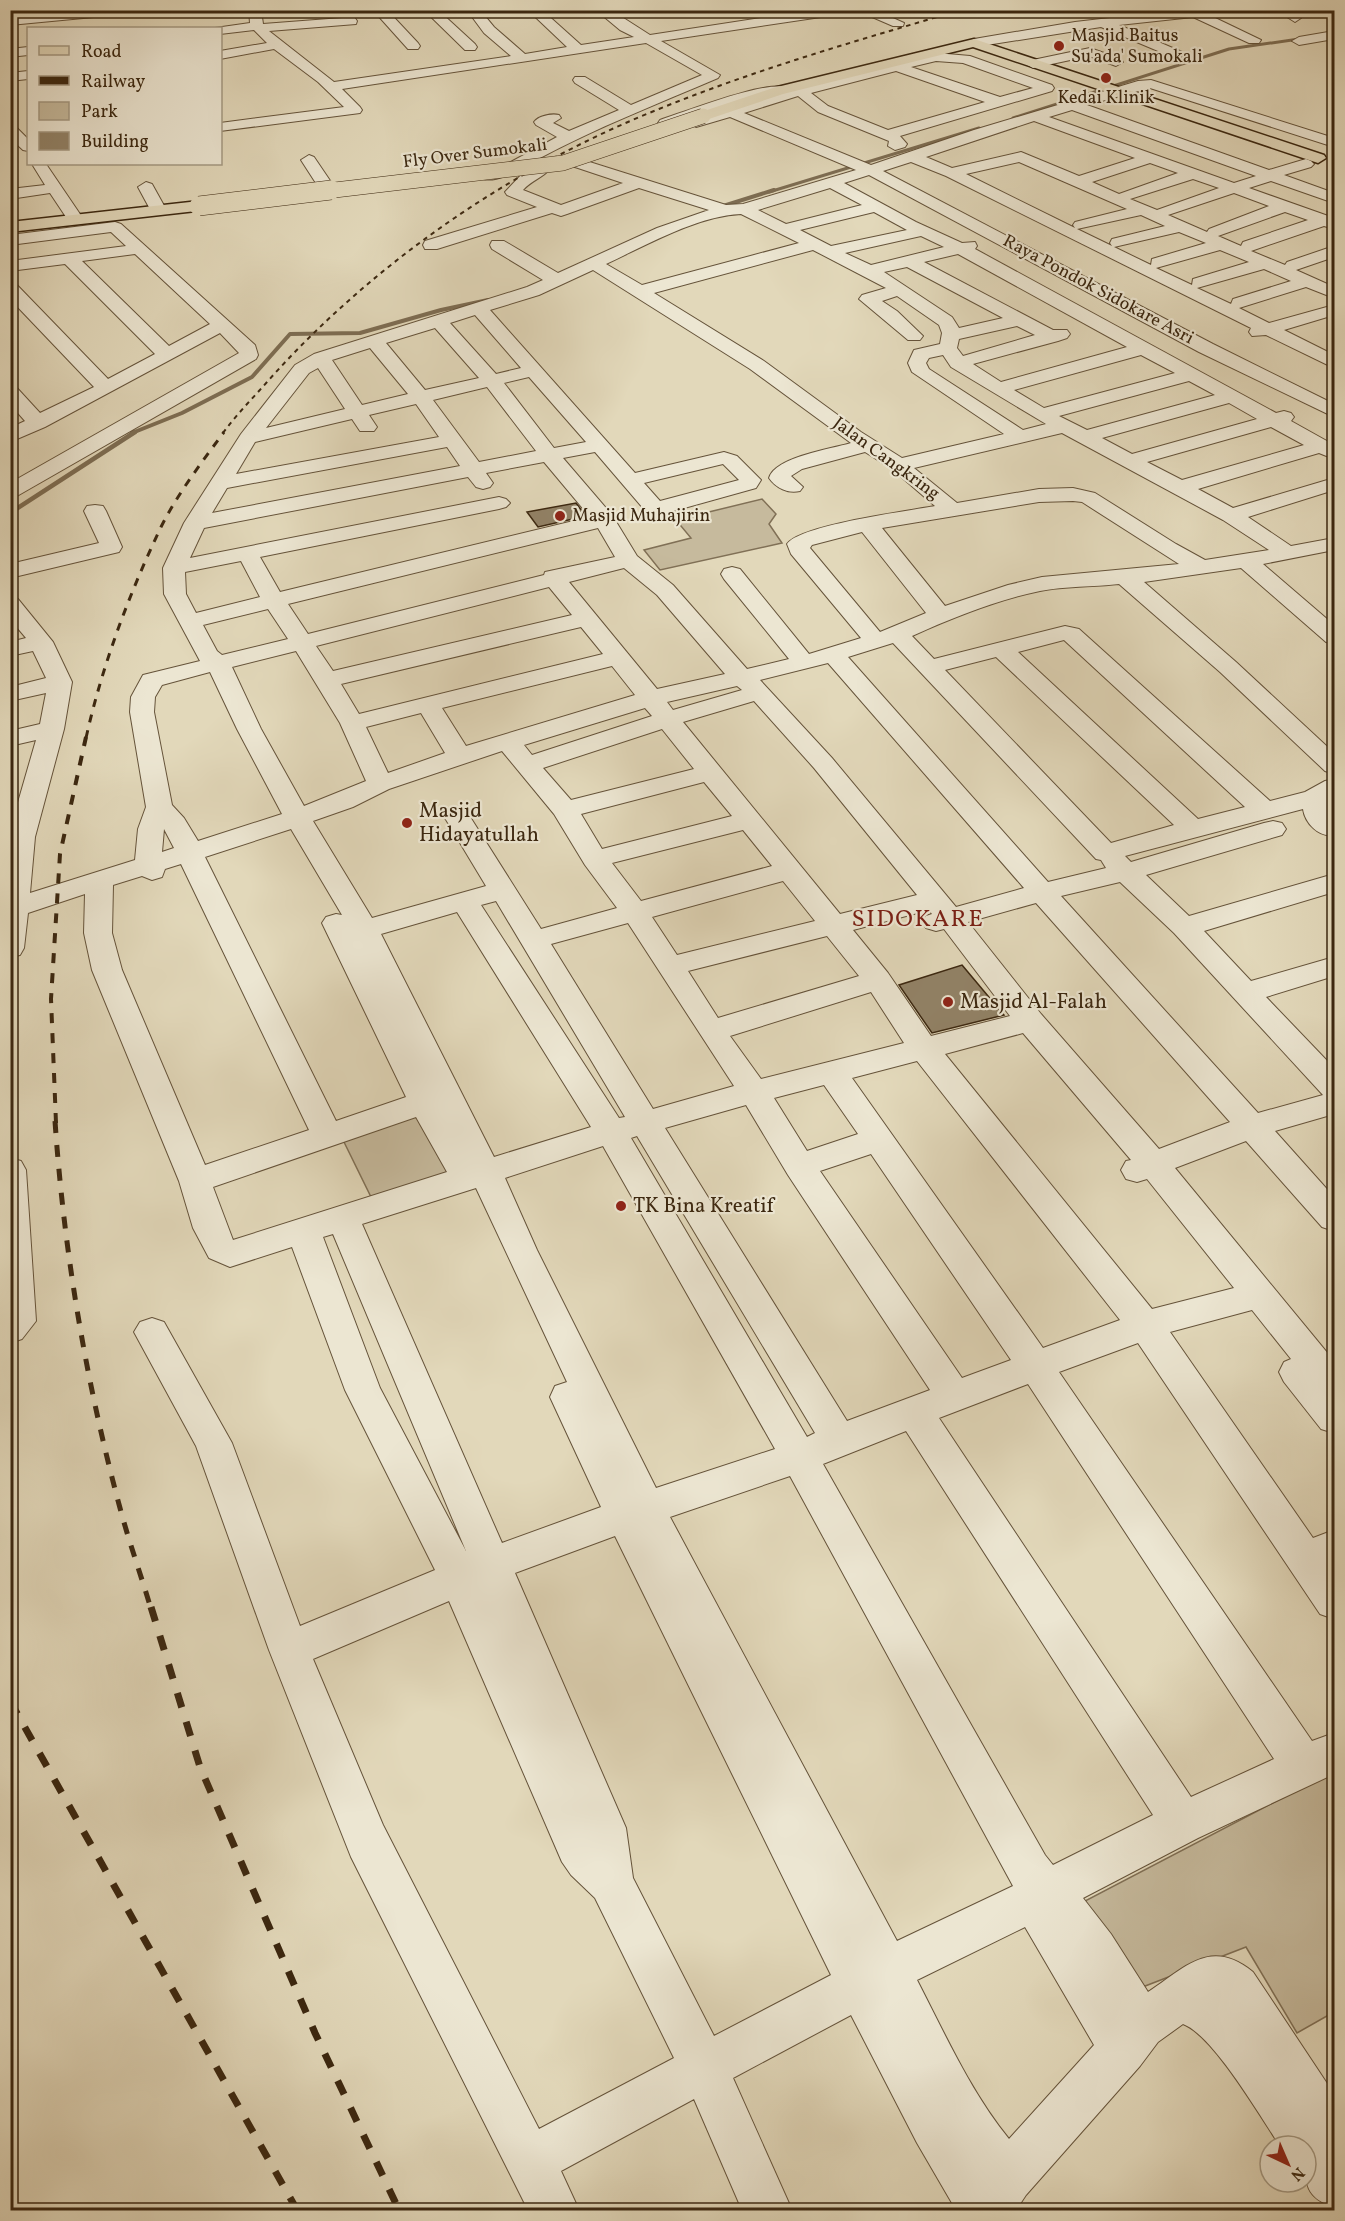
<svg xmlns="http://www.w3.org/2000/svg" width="1345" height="2221" font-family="Vollkorn,serif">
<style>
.green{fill:#c6ba9d;stroke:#807056;stroke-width:1.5}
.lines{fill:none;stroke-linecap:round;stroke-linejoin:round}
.stream-far2{stroke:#7d6d53;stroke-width:3}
.stream-far1{stroke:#7d6d53;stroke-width:4}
.stream{stroke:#7d6d53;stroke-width:4.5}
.building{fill:#928368;stroke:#3b2710;stroke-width:1.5}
.minor-casing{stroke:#65533a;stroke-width:2}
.major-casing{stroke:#3b2710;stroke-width:3}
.minor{fill:#ece6d2;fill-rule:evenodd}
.major{fill:#e2d8ba;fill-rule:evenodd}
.rail-far4{stroke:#3b2710;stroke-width:2;stroke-dasharray:4.5 4.5;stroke-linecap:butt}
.rail-far3{stroke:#3b2710;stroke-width:3;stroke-dasharray:8 8;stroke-linecap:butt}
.rail-far2{stroke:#3b2710;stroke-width:4;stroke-dasharray:10 10;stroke-linecap:butt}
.rail-far1{stroke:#3b2710;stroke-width:5;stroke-dasharray:12 12;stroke-linecap:butt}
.rail{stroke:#3b2710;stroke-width:7;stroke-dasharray:15 15;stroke-linecap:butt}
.major-bridge-far1-casing{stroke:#3b2710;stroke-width:16;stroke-linecap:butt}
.major-bridge-casing{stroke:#3b2710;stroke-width:20;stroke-linecap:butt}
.major-bridge-far1{stroke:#e2d8ba;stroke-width:15}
.major-bridge{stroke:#e2d8ba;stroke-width:19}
.poi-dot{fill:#8f2418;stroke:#ece6d2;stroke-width:2}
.labels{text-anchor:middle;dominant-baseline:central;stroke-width:4.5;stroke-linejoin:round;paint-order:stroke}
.far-poi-label{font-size:18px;fill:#3b2710;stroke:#ece6d2;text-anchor:start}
.far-street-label{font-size:18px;fill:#3b2710;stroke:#ece6d2}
.poi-label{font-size:21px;fill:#3b2710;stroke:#ece6d2;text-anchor:start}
.quarter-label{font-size:24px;letter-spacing:1.5px;fill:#7a1f14;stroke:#ece6d2}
</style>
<rect width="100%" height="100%" fill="#e2d8ba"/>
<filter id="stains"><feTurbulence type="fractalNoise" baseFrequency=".00333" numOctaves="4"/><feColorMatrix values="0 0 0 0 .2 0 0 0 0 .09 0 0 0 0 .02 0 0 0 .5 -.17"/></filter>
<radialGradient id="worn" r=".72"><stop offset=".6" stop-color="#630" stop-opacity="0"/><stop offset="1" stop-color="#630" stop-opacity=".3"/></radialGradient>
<path class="green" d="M762,499L776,514L769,524L782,543L660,570L644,550L691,538L676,520Z
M426,1112L459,1172L373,1201L343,1140Z
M1334,1771V2012L1297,2033L1246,1947L1140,1988L1085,1901Z"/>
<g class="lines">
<path class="stream-far2" d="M1013,118L1229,49L1299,39
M769,192L979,128"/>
<path class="stream-far1" d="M720,207L774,190
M132,433L182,413L252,377L290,334L360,333L441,310L488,300"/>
<path class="stream" d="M10,513L135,432"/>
</g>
<path class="building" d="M576,503L586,516L538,527L527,512Z
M962,965L1004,1015L932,1033L899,985Z"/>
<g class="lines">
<g class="minor-casing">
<path id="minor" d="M80,10H131L125,14L10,25V17Z
M249,10H261L263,24L342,18L340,14L342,11H350L357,21L356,24L269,31L334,82L511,56L484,33L467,10H480L494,27L525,54L567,47L528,10H542L581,45L634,37L620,30L596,10H611L650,35L812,10H847L841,14L661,41L720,75L718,78C657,104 596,128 538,159C523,167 499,183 483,179L480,176L483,173L509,163L557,137L536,125L534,122C538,116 552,113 559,115L561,118L553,123L569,131L619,110L575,83L573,80L575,77H585L631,105L702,75L646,43L342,89L360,107L362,110L360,113L220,131V123L344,107L318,82L274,49L220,59V51L267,43L254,30L220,34V28H215L250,23Z
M373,10H387L418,43L420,46L418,49H408Z
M424,10H438L475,44L477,47L475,50H465Z
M856,10H875L904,23L903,26H893Z
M1179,10H1224L1209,15L1261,40L1259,43H1249L1193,17L1119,25L1182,52L1184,55L1177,59L1101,27L974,47L967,43L974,39L1075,22Z
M1276,10H1292L1301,18L1295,22Z
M1334,31V39L1299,45L1292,41L1299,37Z
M28,47V55L10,57V49Z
M1090,48L1121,59L1123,62L1116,66L1089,56L1033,68L1026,64L1028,61Z
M936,53L970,56L1052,85L1054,88L1052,91L900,136L907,144L905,147L895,150L888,146L889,141L818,112L798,96L744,113L871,165L974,130L1138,81L1151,80L1334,138V147L1150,88L1087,105L1269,170L1306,159L1311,161L1314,164L1311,167L1284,175L1334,193V203L1271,181L1249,188L1331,217L1334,219V229L1324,226L1251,251L1285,265L1287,262L1334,246V257L1296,270L1334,287V298L1306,287L1239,308L1269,323L1334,305V315L1284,330L1334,355V368L1266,335L1252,336L1249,332L1251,328L946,176L911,162L883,171L1213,344L1334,404V417L1199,352L869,175L844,183L916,222L962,243L975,242L977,246L975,249L1276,413L1284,411L1291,413L1294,417L1291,421L1334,445V459L1319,453L1198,489L1233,508L1334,478V490L1248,517L1291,546L1334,538V550L1263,564L1334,625V644L1326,642L1241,568L1144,582L1236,662L1334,753V774L1325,771L1220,672L1119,584C1093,587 1065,586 1040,591C996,600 952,618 912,636L934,659L1065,626L1079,629L1270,801L1305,792L1325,781L1334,779V797L1328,801L1330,813L1334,818V835C1319,838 1305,823 1303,809L1125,856L1131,862L1264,823L1273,821L1282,823L1286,829L1282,835L1146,875L1189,916L1334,874V892L1204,931L1251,981L1334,957V976L1266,997L1334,1068V1114L1275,1131L1334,1197V1231L1322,1227L1246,1141L1175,1168L1334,1361V1433L1321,1429L1284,1382L1279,1372L1284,1362L1291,1359L1252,1310L1170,1332L1313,1538L1334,1530V1564L1332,1565L1334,1569V1619L1320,1614L1138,1343L1059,1372L1312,1741L1334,1733V1774L1198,1838L1083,1898L1111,1934L1148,1992C1185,1968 1210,1937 1253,1972L1334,2094V2207C1300,2196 1306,2177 1306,2146H1280C1260,2116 1213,2035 1183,2024L1158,2042L1140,2066L1026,2195L1016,2210H956L917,2143L851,2015L733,2078L792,2210H742L694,2099L561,2171L579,2210H528L351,1857L269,1650L196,1446L134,1332L140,1322L152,1318L164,1322L232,1443L300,1626L435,1570L345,1390L292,1247L230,1267L209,1258L193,1228L179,1181L92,970L84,933L85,894L28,913L24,948L20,955L10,957V830L36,740L10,746V731L40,724L46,693L10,701V687L46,678L33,651L10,656V642L26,638L10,619V597L18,599L53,642L72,682L64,729L35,837L30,893L135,860L138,829L146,807L130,712L131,697L143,675L200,661L164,594L163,568L184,523L241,434L295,365L314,354L527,287L543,280L492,249L490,245L492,241H504L558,273L657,228L709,210L639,188L567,214L561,216L552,213L437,249H425L423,245L425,241L537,207L507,195L505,192L522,174L541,165L549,170C543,177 531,181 523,190L561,205L623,183L575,167L572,164L575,161L580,159L726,205L743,204L856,170L730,117L696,127L689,123L691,120L775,94H768L665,127L658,123L660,120C682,113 775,76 791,89ZM936,61L963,63L1033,88L1000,97L911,67ZM896,71L985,102L888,130L828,106L811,93ZM1072,110L1256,176L1234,183L1049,117ZM1034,121L1135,158L1079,176L1021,152L952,168L926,157ZM1019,162L1127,209L1075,222L1073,225L1075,228L966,174ZM1150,163L1178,173L1119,194L1092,182ZM1193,179L1219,188L1157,210L1130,199ZM830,188L862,205L786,224L758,210ZM1234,193L1269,206L1209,229L1207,232L1168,215ZM874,212L907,230L831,246L800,230ZM1285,212L1308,220L1243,242L1241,246L1218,236ZM741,214L799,243L642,285L606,264C647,245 697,216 741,214ZM1141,215L1165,226L1112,239L1110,243L1112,246L1077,229ZM1179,232L1206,243L1152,259L1151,265L1114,247ZM921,236L944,247L871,265L845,253ZM813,250L886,288L862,295L859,299L908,340H920L923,336L897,311L882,301L897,296L939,325L942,333L940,344L914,350L908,363L912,372L1004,434L902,458L861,432L764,361L654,293ZM1220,250L1249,262L1193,279L1192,285L1156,268ZM958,254L1127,347L1001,382L973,364L1058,341L1067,338L1070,334L1067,330H1053L924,262ZM907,267L1003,318L959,328L952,317L884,272ZM1264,269L1291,281L1233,299L1231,304L1197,288ZM593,270L750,369L851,443C831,449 775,457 769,478C776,488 788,494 800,491L803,487L791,476L802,469L865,452L892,469L935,506C908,511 800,525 787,544L791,554L861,638L809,654L740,569L732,567L724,569L721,574L724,579L789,659L747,669L673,585L637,556L612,515L563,458L595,452L654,521L662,522L670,521L673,516L670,512L756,488L761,480L737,456L724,452L635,473L490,310L539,295ZM475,315L521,368L496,374L450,323ZM1017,326L1035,335L963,356L957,348L959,339ZM435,328L479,378L425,390L386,343ZM370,348L408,394L362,405L332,360ZM943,355L951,367L1046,424L1023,430L929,369L926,363L929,358ZM1141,355L1175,373L1044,408L1014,390ZM318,368L345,409L266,428L309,373ZM529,377L586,442L554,448L504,383ZM1189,381L1215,395L1087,430L1059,416ZM487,387L536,451L479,462L433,400ZM1229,403L1257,419L1132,454L1102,438ZM416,404L439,437L236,474L255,442L352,419L360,431H374L377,427L369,415ZM1271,427L1304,445L1182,480L1147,462ZM1062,433L1223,520L1269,550L1205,560L1176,544L1095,493L1073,488L1039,489L957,503L914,468ZM447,447L460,466L212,513L227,488ZM544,462L590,517L280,592L260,557L499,509L506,507L510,503L506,499L499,497L190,558L204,528L468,477L476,487L483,489L490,487L493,483L486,473ZM723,464L739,480L660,501L644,483ZM1073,501L1082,502L1179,564L1042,577L1008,585L945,606L882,528L1039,502ZM598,528L615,557L545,572L544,575L308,634L288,604ZM862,532L926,613L880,632L810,548L812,545ZM241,561L260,597L196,613L186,594L185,572ZM624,568L657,595L725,674L657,689L569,582ZM549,587L572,615L333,671L316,646ZM268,609L288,639L222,655L217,651L203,625ZM581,627L603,654L359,714L341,684ZM1064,640L1245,807L1198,819L1018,652ZM893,643L1096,859L1101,860L1106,868L1048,882L848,657ZM296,651L340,723L366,781L304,806L261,729L232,667ZM996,657L1174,825L1111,843L945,670ZM828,663L1024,888L956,907L832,758L760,680ZM612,666L635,695L466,746L442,708ZM210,672L237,729L282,814L198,841L184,818L172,805L154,712L155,697L162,685ZM737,686L742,690L673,710L667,702ZM754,701L814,768L917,895L840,914L683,722ZM645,708L652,716L532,755L524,745ZM421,713L445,753L388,773L366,727ZM662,729L694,769L571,800L543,768ZM502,751L554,814L585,865L617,908L541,929L467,812L458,810L449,812L445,818L486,886L372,918L313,821L353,807L389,789ZM704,782L732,816L602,849L581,814ZM164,829L174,848L162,852ZM291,829L342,915L336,914L326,917L322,923L406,1097L336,1121L205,857ZM743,830L772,866L641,901L612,863ZM181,864L309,1130L205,1165L122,970L112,933L113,885L142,876L152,880L162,877L165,869ZM783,881L815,921L677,955L652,917ZM1120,882L1174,933L1323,1095L1258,1113L1061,896ZM496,901L625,1117L619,1118L481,905ZM1036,903L1230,1122L1159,1149L1041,1014L968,922ZM929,910L932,914L926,916L922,922L926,928L936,931L944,929L1010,1016L931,1036L888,973L853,930ZM457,912L591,1127L494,1157L381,934ZM628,923L734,1086L653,1109L551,944ZM827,936L859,976L718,1018L688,971ZM871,992L904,1043L761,1079L730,1036ZM1023,1033L1131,1160L1126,1161L1121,1170L1126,1179L1137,1182L1147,1179L1234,1288L1152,1309L945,1054ZM917,1061L1120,1320L1043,1348L852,1078ZM824,1085L858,1134L807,1151L774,1098ZM746,1105L788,1175L930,1390L847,1421L665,1128ZM416,1117L447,1172L233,1240L213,1187ZM637,1136L815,1433L807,1437L631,1138ZM603,1146L775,1449L656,1488L537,1250L505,1178ZM871,1154L1011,1360L962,1378L820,1171ZM476,1188L567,1382L555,1386L550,1397L601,1507L502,1543L362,1224ZM333,1234L466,1551L380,1388L323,1237ZM1028,1384L1274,1759L1191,1797L939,1418ZM906,1431L1153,1815L1053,1865L1045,1855L823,1464ZM790,1476L1013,1886L897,1941L670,1517ZM615,1536L831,1975L714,2036L633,1878L626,1828L515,1573ZM449,1601L562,1862L571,1875L595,1898L674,2058L539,2129L383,1825L313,1659ZM1025,1927L1094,2045L1009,2139C970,2091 945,2034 917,1980Z
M28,71V79L10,81V73Z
M10,125L15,126L28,139V151L23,150L10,138Z
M309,155L314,157L335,188L333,191L327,193L321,191L301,160Z
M32,164H46L84,220L82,223H70L50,193L10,199V189L45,185Z
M146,182L152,184L167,211L165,214H153L151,211L138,187Z
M115,222L121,224L255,345L258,355L256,359L17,496L10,498V483L239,353L220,333L45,427L10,442V428L25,421L10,404V386L17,388L40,413L94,387L10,299V283L16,284L108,379L155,354L65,264L10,271V261L126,246L111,232L10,245V235ZM135,254L210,324L169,346L82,261Z
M95,505L103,506L106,511L122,547L119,552L10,578V564L99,543L84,511L87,506Z
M10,1158L21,1161L26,1170L36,1321L22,1339L10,1343Z"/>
</g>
<g class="major-casing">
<path id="major" d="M974,39L1324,155L1326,158L1318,163L1312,161L973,47L783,94L703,121L695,116L698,113L773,88Z
M199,201L205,202L207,206L205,210L10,232V222Z"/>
</g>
<use href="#minor" class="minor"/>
<use href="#major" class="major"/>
<path class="rail-far4" d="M223,433C236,415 252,399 267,382C373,263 511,168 659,109C757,69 859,40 961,10"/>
<path class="rail-far3" d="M86,738C102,666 129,594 161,527C178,493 202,462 224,432"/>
<path class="rail-far2" d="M56,1123L51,999L60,854L86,737"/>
<path class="rail-far1" d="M55,1121C64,1252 86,1382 120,1508C129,1542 141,1575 151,1609"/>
<path class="rail" d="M151,1607L200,1767L315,2033L399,2210
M10,1701L297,2210"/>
<g class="major-bridge-far1-casing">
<path id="major-bridge-far1" d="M318,192L563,163L703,116"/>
</g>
<g class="major-bridge-casing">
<path id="major-bridge" d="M199,206L331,190"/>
</g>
<use href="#major-bridge-far1" class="major-bridge-far1"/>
<use href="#major-bridge" class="major-bridge"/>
</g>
<g class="poi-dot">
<circle cx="1059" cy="46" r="6"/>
<circle cx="1106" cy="78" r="6"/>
<circle cx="560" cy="516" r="6"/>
<circle cx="407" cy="823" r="6"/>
<circle cx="948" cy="1002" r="6"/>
<circle cx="621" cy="1206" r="6"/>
</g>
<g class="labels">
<g class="far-poi-label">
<text x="1071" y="36">Masjid Baitus<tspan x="1071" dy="21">Su'ada' Sumokali</tspan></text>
<text x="1106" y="98" text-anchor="middle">Kedai Klinik</text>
<text x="572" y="516">Masjid Muhajirin</text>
</g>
<g class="far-street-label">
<text transform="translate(475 154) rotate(-7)">Fly Over Sumokali</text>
<text transform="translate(1098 290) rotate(28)">Raya Pondok Sidokare Asri</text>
<text transform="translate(886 459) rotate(36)">Jalan Cangkring</text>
</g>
<g class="poi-label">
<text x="419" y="811">Masjid<tspan x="419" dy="24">Hidayatullah</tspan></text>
<text x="960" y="1002">Masjid Al-Falah</text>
<text x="633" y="1206">TK Bina Kreatif</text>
</g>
<g class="quarter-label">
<text x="918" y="920">SIDOKARE</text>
</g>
</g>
<rect width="1345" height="2221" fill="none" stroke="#e2d8ba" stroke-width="36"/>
<rect x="12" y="12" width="1321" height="2197" fill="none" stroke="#3b2710" stroke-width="3"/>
<rect x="18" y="18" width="1309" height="2185" fill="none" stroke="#3b2710" stroke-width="1.5"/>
<rect x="27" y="27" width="195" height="138" fill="#ece6d2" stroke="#a59a84" stroke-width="1.5"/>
<rect x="39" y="46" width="30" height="9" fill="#e2d8ba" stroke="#a59a84" stroke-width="1.5"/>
<text x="81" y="57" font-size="18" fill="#3b2710">Road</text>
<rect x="39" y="76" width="30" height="9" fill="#3b2710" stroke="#a59a84" stroke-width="1.5"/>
<text x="81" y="87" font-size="18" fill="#3b2710">Railway</text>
<rect x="39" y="102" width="30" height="18" fill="#c6ba9d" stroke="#a59a84" stroke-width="1.5"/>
<text x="81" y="117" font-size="18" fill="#3b2710">Park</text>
<rect x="39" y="132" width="30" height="18" fill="#928368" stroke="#a59a84" stroke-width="1.5"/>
<text x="81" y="147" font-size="18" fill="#3b2710">Building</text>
<g transform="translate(1288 2164) rotate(136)"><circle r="28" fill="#ece6d2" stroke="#a59a84" stroke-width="1.5"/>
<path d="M0-4.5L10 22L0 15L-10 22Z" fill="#8f2418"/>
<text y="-9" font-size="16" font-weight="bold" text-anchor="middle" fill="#3b2710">N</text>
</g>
<rect width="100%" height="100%" filter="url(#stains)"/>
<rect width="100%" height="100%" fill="url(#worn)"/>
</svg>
